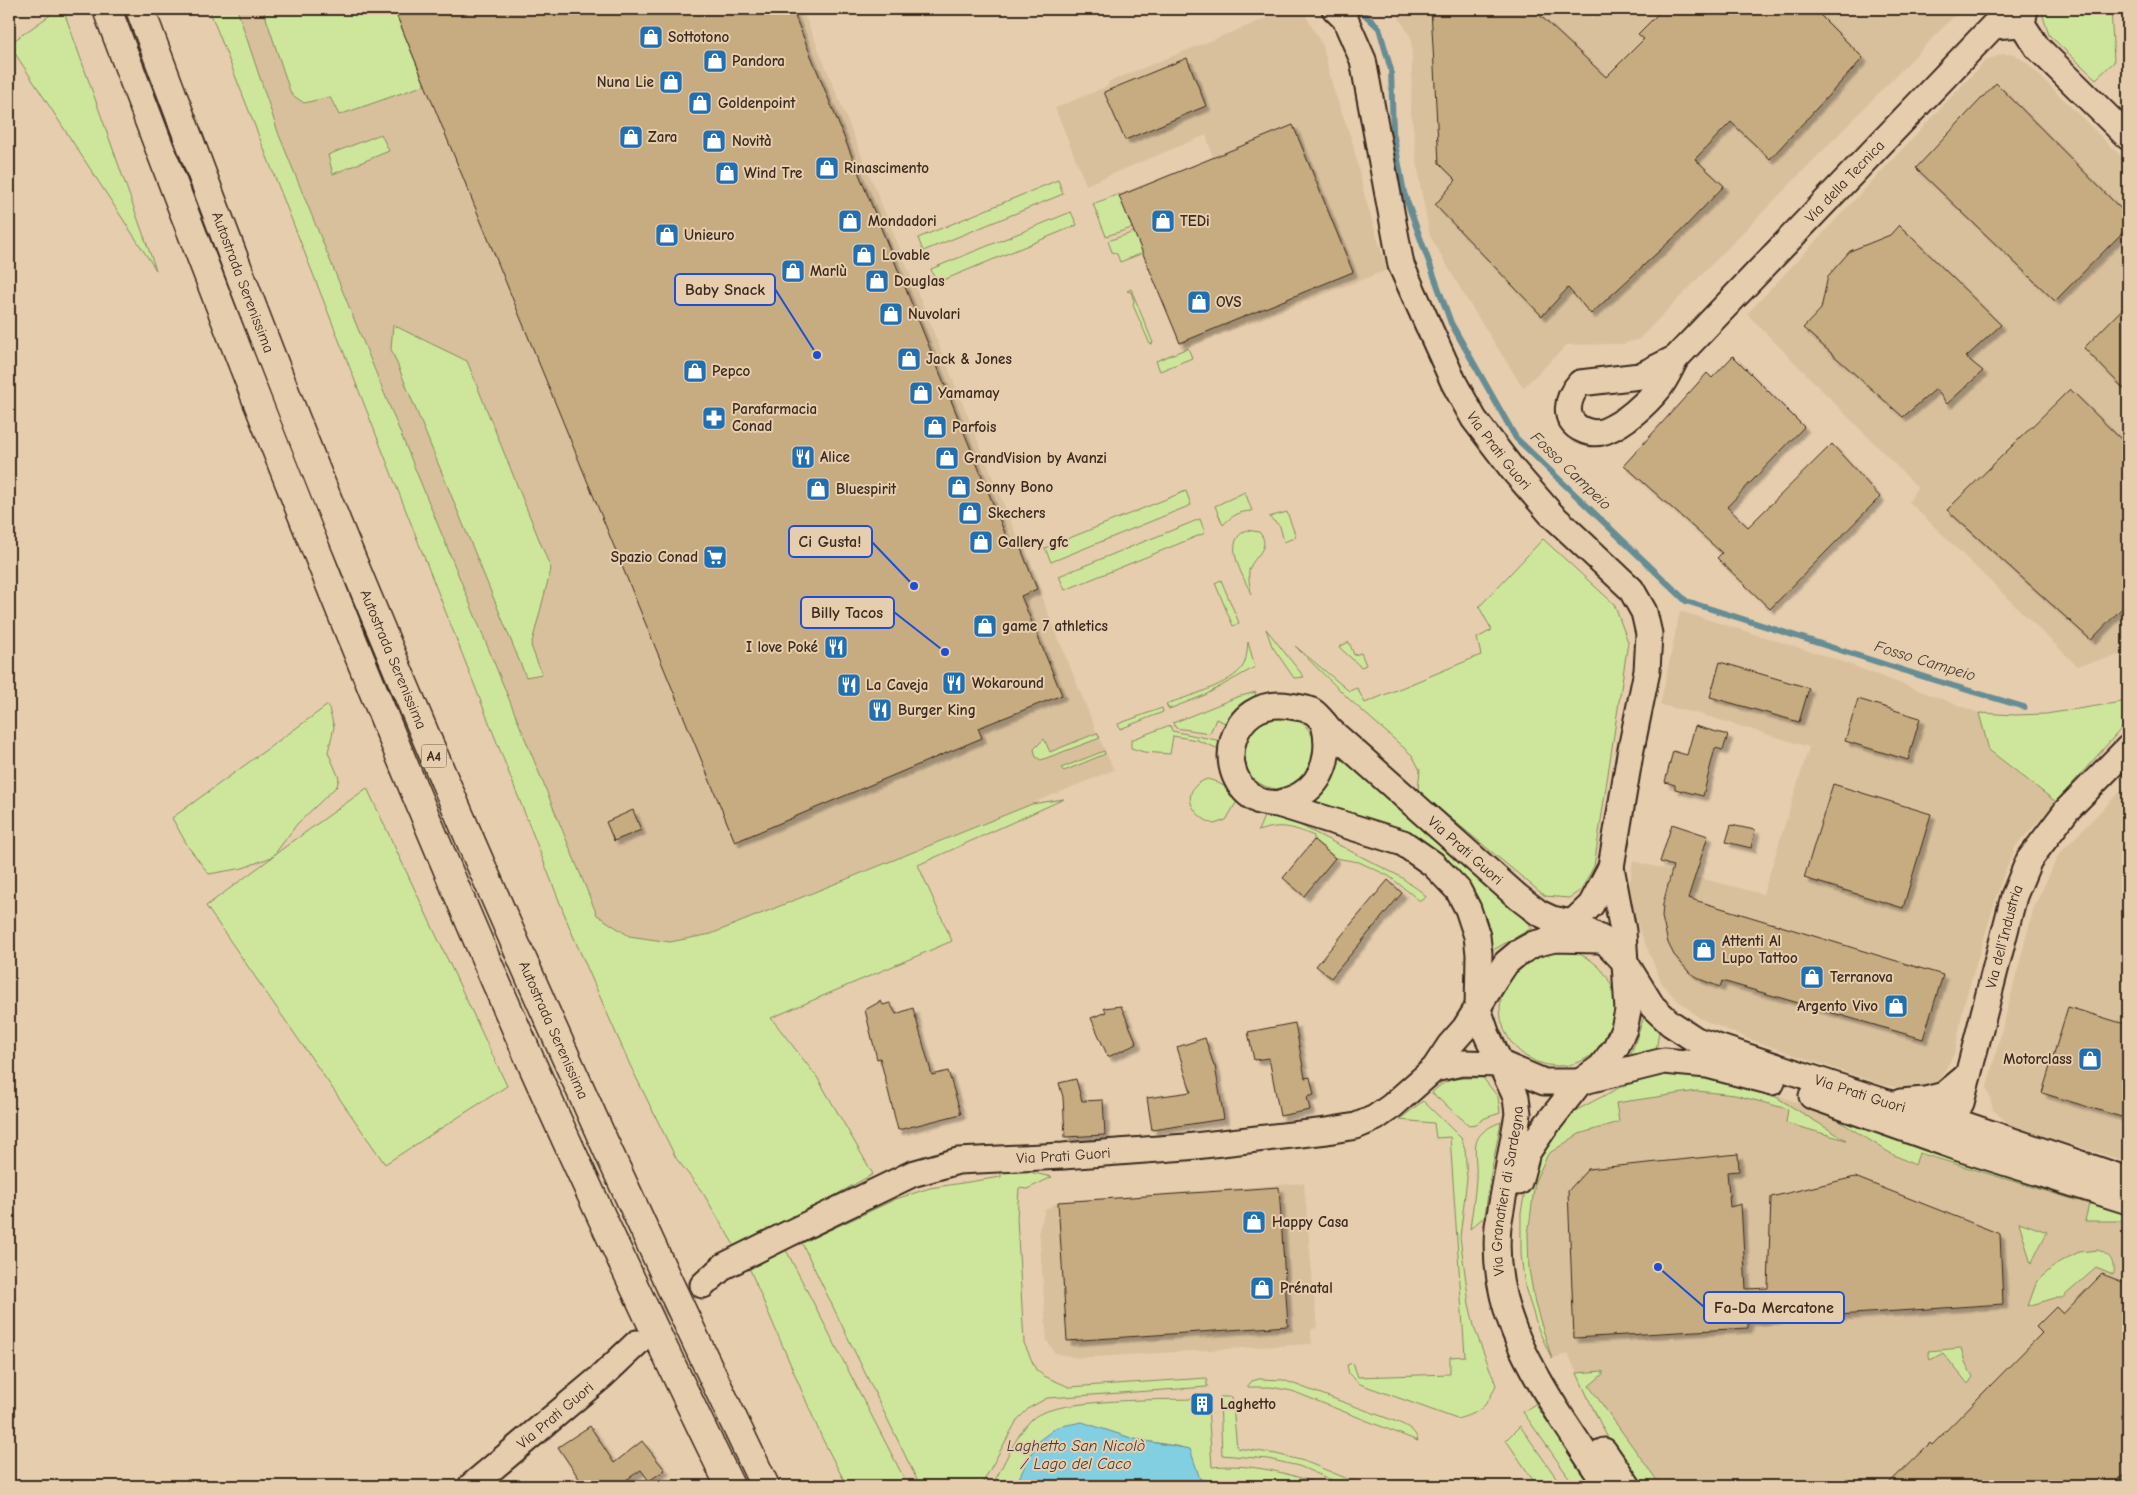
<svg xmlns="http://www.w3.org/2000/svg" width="2137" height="1495" font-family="'Comic Neue',sans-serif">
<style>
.built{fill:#d9c09d}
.green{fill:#cee69c;stroke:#84885d}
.water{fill:#82cfe2;stroke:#668d94}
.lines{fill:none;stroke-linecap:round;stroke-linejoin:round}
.stream{stroke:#668d94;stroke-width:6}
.building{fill:#c6ac80;stroke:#3b2a1e;filter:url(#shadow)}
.minor-tunnel{stroke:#c4ac91;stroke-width:25;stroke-dasharray:25 12;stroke-linecap:butt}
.minor-casing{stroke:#3b2a1e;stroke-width:29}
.highway-casing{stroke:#3b2a1e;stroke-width:31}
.minor{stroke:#e6cdae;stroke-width:25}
.highway{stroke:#e6cdae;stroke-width:28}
.labels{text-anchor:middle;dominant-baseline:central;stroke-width:4;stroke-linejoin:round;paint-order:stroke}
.shield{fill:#e6cdae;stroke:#6e5b49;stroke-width:1}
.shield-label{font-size:14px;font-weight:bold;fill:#3b2a1e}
.poi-label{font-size:15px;font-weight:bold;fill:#3b2a1e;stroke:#e6cdae;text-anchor:start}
.street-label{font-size:15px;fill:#3b2a1e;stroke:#e6cdae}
.water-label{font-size:16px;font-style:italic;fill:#423a32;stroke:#e6cdae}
.leader{fill:none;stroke:#1d4ed8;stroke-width:2}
.callout-dot{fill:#1d4ed8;stroke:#e6cdae;stroke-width:2}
.callout{fill:#e6cdae;stroke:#1d4ed8;stroke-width:2}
.callout-label{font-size:16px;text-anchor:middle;font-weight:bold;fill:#3b2a1e}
</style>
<defs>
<filter id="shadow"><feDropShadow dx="4.5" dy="4.5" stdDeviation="1" flood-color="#0004"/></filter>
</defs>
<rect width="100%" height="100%" fill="#e6cdae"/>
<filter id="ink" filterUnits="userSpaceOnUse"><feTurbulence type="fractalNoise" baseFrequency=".02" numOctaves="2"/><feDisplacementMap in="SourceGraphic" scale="10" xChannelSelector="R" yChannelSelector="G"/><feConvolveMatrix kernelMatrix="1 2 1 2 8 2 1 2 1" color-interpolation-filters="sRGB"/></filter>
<g filter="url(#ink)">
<path class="built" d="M237,9H802L1097,733L1114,770L711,934L670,942L629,936L597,915L279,135Z
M1289,9H1302L1323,46L1333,88L1352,140L1365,197L1387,270L1182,350L1119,194L1213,158L1206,135L1086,185L1055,108L1108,86V82Z
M1394,9H1583L1592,18L1602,9H1961L1639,339L1623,344L1567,345L1523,388L1464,295L1430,236L1420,185L1411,112L1412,60L1411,38Z
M2002,54H2014L2026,62L2128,163V653L2077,666L1909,502L1917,487L1747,314L1985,61Z
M1680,611L1835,659L1982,714L1989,750L2056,802L2016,846L2002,879L1964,1004L1955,1052L1940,1080L1914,1091L1883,1085L1751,1040L1701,1019L1677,1000L1662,984L1633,914L1628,894L1633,861L1763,894L1809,747L1696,713L1660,705Z
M2128,783V1162L2011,1126L1993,1110L1987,1087L2034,907L2059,854Z
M1632,1081L1766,1091L1828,1114L2128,1211V1486H1637L1592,1408L1568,1353L1552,1359L1539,1331L1525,1287L1521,1254V1212L1528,1177L1571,1113Z
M1304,1183L1317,1327L1311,1330L1312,1344L1078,1358L1055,1353L1047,1341L1039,1230L1045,1210L1058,1202Z"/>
<path class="green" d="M59,9H63L156,270L9,44Z
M209,9H237L279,135L597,915L629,936L670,942L711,934L1032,804L1064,799L918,865L952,941L771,1018L817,1077L873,1174L737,1250L703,1193L676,1158L630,1065L571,931Z
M263,9H394L425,85L339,115L330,97L304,103L291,94Z
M2044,9H2111L2114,62L2096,79L2049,35L2043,16Z
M381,134L389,151L333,174L328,155Z
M1058,180L1063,194L923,251L918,238Z
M1119,194L1132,228L1106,236L1093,204Z
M1071,212L1077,225L936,283L931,269Z
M1134,232L1143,253L1120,262L1117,254L1112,252L1108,241Z
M1131,289L1153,343L1150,344L1133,305L1134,301L1131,292L1127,291Z
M393,325L467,361L551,569L531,646L542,674L526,677L391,349Z
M1188,348L1192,358L1160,371L1156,361Z
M1186,491L1191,505L1051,562L1045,548Z
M1245,492L1252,511C1240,511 1231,516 1223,525L1215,506Z
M1287,512L1296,537L1284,542L1280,526L1269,517Z
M1200,519L1205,533L1065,590L1059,576Z
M1247,530L1259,532C1273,548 1253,556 1249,570C1248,578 1250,586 1251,594C1243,575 1221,541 1247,530Z
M1543,539L1614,604L1628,642L1594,866L1581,890L1569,898L1545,896L1418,791L1420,770L1412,755L1349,699L1295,646L1349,691L1357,688L1365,703L1481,655L1477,638L1492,630L1479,607Z
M1221,580L1239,623L1233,626L1215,583Z
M1266,629L1304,677L1294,678L1272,646Z
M1248,642L1255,667L1205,695L1169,709L1166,704C1186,697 1233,684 1243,666C1247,659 1247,650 1248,642Z
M1349,642L1354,655L1361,653L1366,665L1361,667L1339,647Z
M1256,692L1255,696L1240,707L1228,724L1216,719L1210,733L1176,728L1173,723L1237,697Z
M2128,701V721L2056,802L1989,750L1979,713L2015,715L2046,714Z
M328,705L334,727L328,752L339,778L337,786L297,824L274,855L367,788L507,1086L385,1164L206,906L274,856L243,868L209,874L189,848L172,818Z
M1162,708L1163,712L1120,729L1118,724Z
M1242 752a37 37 0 1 1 74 0a37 37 0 1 1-74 0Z
M1170,725L1172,731L1221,741L1219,749L1197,740L1173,736L1170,754L1144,752L1131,748V740Z
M1097,733L1100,738L1041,760L1036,757L1034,749L1044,739L1050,752Z
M1104,751L1105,754L1064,771L1061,768Z
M1338,752L1520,916L1532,928L1493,950C1489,937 1487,922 1482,909C1455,837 1375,823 1310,802Z
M1207,779L1214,781L1399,876L1423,893L1426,897L1420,901L1389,876L1359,862L1335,858L1314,840V836C1292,827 1282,823 1258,831L1265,814L1237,801L1226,820L1214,824C1191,816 1178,790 1207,779Z
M1500 1008a58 58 0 1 1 116 0a58 58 0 1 1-116 0Z
M1644,1017L1659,1031L1656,1051L1630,1057Z
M1674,1071L1697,1072L1766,1091L1846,1140L1786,1123L1788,1109L1735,1095L1697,1091L1616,1103L1619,1122L1579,1134L1548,1154L1535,1181L1528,1235L1529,1269L1535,1304L1552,1359L1539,1331L1525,1287L1521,1254V1212L1528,1177L1534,1158L1571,1113L1632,1081Z
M1483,1078L1498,1097L1500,1113L1485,1118L1476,1124L1469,1125L1432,1093C1447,1076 1462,1078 1483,1078Z
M1423,1101L1461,1138L1465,1149L1467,1178L1460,1237L1469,1304L1475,1330L1496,1385C1486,1408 1481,1412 1457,1419L1360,1384L1349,1374L1347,1365L1353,1363L1358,1377L1450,1374V1357L1465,1356L1450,1137L1436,1138L1434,1123L1399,1120Z
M1828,1114L2128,1211V1221H2085L2089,1204L1919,1153L1915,1165L1890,1153Z
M1501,1122L1490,1178L1485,1216L1470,1229C1472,1213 1475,1196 1476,1179C1478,1150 1465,1136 1501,1122Z
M1001,1170H1020L1052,1177L1027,1189L1019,1188L1017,1218L1024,1343L1036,1370L1044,1376L1069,1387L1207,1378V1387L1047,1398L1029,1408L1017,1420L981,1486H920L802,1243L896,1199L930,1188L1001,1177Z
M2019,1222L2047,1232L2031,1264Z
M786,1250L908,1486H847L822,1438L748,1265Z
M2098,1250C2111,1256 2114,1260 2113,1275L2096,1268L2062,1298H2055L2028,1306L2037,1281L2059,1262L2079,1252Z
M1961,1348L1965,1362L1973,1377L1968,1384L1943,1353L1930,1360L1928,1351Z
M1603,1371V1374L1589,1386L1661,1486H1637C1613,1451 1594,1412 1577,1373Z
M1259,1379L1283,1380L1392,1420C1404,1425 1415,1428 1418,1441L1292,1391L1271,1387H1247L1252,1381Z
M1220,1397H1232L1237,1448L1276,1454L1304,1461L1365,1486H1346L1299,1466L1268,1459L1222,1455Z
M1195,1399L1196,1409L1208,1408L1212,1467C1252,1463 1288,1473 1325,1486H1230L1200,1479L1190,1484L1181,1447L1134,1439L1086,1424L1028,1486H992C1004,1465 1014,1438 1031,1420C1051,1398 1162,1400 1195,1399Z
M1535,1404L1592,1486H1575L1523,1412Z
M1520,1426L1562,1486H1537L1506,1440Z"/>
<path class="water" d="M1082,1422L1134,1439L1190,1449L1200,1479L1230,1486H1015L1037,1442L1057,1427Z"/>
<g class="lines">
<path class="stream" d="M1359,9L1379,28L1391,70L1393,132L1404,193L1451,323L1516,438L1686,601L1937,681L2024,707"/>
</g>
<path class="building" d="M394,9H792L1011,548L1019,544L1037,589L1021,596L1062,695L978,728L982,738L735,842Z
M1431,9H1533L1606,77L1644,39L1638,34L1663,9H1814L1863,58L1770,159L1731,122L1695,159L1724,186L1682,230L1591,314L1568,288L1542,316L1435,205L1456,180L1439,163Z
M1187,58L1206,106L1125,140L1104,92Z
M1996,83L2128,216V227L2055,301L1916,168Z
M1293,125L1353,272L1180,343L1119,196Z
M1899,225L2001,325L1966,357L1983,371L1947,404L1936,389L1903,417L1803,328L1821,309L1828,276L1850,251L1890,235Z
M2128,303V393L2084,348Z
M1733,356L1804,427L1727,507L1748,527L1832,444L1880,497L1770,609L1717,558L1722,553L1624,465L1707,373L1712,378Z
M2070,389L2128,446V602L2091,640L1947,510Z
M1720,662L1809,688L1799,722L1710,697Z
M1858,699L1920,718L1908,760L1845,741Z
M1695,726L1728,735L1723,750L1715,748L1703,796L1675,789V785L1665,782L1673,751L1687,755Z
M1833,784L1931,814L1903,908L1804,878Z
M633,810L641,830L614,841L606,822Z
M1672,824L1708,836L1688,898L1943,975L1923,1039L1722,981L1720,987L1699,979L1689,972L1674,955L1668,943L1662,917L1663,904L1673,866L1660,862Z
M1731,825L1755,830L1751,848L1726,842Z
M1314,840L1335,858L1304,896L1283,878Z
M1388,880L1402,893L1331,978L1316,966Z
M881,1001L883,1005L890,1003L896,1014L913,1008L932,1075L948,1071L961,1114L898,1130L880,1058L877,1059L865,1010Z
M1121,1006L1137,1044L1108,1057L1091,1018L1106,1012L1104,1008Z
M2068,1007L2128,1025V1119L2042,1093Z
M1295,1023L1305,1078L1310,1077L1314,1095L1307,1097L1310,1110L1280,1116L1269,1058L1254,1060L1248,1032Z
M1205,1038L1214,1066H1215L1224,1119L1152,1130L1147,1098L1191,1092L1177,1047Z
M1076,1079L1082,1101L1103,1100L1105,1135L1065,1137L1063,1097L1059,1083Z
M1738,1154L1739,1171L1727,1172L1730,1207L1741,1204L1746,1289L1768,1288L1771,1197L1855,1177L2000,1234L2003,1304L1748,1321V1328L1574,1338L1568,1191L1588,1169Z
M1279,1187L1288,1326L1067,1341L1058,1202Z
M2102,1274L2128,1284V1471L2111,1486H1886L1930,1443L1932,1445L2042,1333L2036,1327L2056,1307L2063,1314Z
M590,1426L614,1463L642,1441L665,1470L649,1481L641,1470L617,1486H584L558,1447Z"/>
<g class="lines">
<path class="minor-tunnel" d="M639,1341L703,1285"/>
<g class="minor-casing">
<g id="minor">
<path id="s1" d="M1335,9L1345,19L1363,60L1401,265L1454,383L1474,419L1513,470L1551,514L1631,589L1644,612L1649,634L1647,671L1630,754L1611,867L1623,931L1628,1011L1624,1029L1616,1047L1601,1067L1580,1082L1544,1128L1527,1153L1519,1182"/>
<path d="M2025,9L2022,24L2037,47L2128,137"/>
<path id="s2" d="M1676,358L1640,376L1580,383C1567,397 1561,421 1583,430C1590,433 1597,434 1605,431C1625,423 1646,404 1659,388C1666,379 1671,367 1676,358L1993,26L2022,24"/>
<path d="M1278,804C1285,801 1293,799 1300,795C1326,780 1331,750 1324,723"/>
<path d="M1572,923L1591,905L1611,867"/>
<path d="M1434,1069L1462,1063L1501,1064L1544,1082H1580L1664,1061L1707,1065L1772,1082"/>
<path d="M1812,1096L1959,1148L2128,1201"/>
<path d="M1901,1102L1925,1100L1944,1095L1968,1075"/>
<path id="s3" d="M1930,1121L1945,1118L1961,1103L2014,896L2029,860L2067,810L2128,748"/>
<path id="s4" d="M703,1285L724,1266L788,1234L912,1174L958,1161L1063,1156L1186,1147L1327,1131L1356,1126L1375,1118L1392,1106L1434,1069L1450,1045L1465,1028L1496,978L1506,963L1518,953L1534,944L1555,939L1598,940"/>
<path d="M1604,1451L1628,1486"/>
<path id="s5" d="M471,1486L601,1377L637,1343"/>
<path id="s6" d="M1607,1486C1593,1466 1579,1444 1565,1423C1525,1361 1491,1302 1498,1226L1518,1114L1516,1097L1487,1035L1478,1009L1479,954L1477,936L1468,909L1458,890L1433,864L1403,843L1278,804C1272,803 1264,803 1259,801C1210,777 1229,695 1290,706C1296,707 1306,708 1312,711C1319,715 1325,725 1331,731L1518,897L1539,913L1552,919L1572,923L1604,940L1625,962L1652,1006L1670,1023L1696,1040L1888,1103L1945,1118L2128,1180"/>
</g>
</g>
<g class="highway-casing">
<g id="highway">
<path d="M107,9C221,313 339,616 467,915C549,1108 638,1298 730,1486"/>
<path id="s7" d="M140,9C214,205 286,402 367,596C491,896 624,1193 765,1486"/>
</g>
</g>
<use href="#minor" class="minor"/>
<use href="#highway" class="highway"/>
</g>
</g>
<defs>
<g id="shop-square" transform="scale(1.25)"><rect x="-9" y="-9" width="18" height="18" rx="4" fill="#1f6fb2" stroke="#e6cdae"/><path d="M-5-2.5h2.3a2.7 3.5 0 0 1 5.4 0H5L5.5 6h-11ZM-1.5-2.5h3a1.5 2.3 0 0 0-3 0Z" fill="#fff"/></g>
<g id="pharmacy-square" transform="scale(1.25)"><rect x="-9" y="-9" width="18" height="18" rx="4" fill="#1f6fb2" stroke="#e6cdae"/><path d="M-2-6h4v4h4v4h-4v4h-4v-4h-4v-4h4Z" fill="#fff"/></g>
<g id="restaurant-square" transform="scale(1.25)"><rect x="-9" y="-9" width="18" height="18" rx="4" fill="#1f6fb2" stroke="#e6cdae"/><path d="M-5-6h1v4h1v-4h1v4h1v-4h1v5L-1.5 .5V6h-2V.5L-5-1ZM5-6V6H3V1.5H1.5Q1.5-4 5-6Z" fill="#fff"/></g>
<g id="supermarket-square" transform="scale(1.25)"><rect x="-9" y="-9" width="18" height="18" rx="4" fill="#1f6fb2" stroke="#e6cdae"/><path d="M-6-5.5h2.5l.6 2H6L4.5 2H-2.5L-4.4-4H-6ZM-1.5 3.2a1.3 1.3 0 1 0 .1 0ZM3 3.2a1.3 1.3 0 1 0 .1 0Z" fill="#fff"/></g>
<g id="building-square" transform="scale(1.25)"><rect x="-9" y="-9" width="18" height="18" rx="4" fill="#1f6fb2" stroke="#e6cdae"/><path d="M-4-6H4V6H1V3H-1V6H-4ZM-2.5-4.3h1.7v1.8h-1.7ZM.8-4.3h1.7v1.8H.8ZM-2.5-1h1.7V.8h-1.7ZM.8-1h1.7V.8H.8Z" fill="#fff"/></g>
</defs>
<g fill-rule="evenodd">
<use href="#shop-square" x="651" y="37"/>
<use href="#shop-square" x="715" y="61"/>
<use href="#shop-square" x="671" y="82"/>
<use href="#shop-square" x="700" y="103"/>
<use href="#shop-square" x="631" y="137"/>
<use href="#shop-square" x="714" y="141"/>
<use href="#shop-square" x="827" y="168"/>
<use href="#shop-square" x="727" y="173"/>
<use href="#shop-square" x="850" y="221"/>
<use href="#shop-square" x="1163" y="221"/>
<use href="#shop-square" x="667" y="235"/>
<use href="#shop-square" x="864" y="255"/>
<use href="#shop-square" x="793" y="271"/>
<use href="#shop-square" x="877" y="281"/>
<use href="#shop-square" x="1199" y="302"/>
<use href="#shop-square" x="891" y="314"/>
<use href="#shop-square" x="909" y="359"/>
<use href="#shop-square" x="695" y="371"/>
<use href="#shop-square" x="921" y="393"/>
<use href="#pharmacy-square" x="714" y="418"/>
<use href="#shop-square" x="935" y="427"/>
<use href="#restaurant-square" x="803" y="457"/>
<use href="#shop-square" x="947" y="458"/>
<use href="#shop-square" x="959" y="487"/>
<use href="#shop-square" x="818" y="489"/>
<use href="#shop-square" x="970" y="513"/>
<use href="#shop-square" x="981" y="542"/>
<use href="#supermarket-square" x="715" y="557"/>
<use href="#shop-square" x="985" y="626"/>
<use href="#restaurant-square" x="836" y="647"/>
<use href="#restaurant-square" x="954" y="683"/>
<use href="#restaurant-square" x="849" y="685"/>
<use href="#restaurant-square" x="880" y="710"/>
<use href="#shop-square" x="1704" y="950"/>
<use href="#shop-square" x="1812" y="977"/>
<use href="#shop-square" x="1896" y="1006"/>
<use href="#shop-square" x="2090" y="1059"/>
<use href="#shop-square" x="1254" y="1222"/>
<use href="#shop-square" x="1262" y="1288"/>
<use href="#building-square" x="1202" y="1404"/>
</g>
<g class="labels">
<rect class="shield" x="421.5" y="744.5" width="25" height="23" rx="4"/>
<g class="shield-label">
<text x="434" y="756">A4</text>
</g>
<g class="poi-label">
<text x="668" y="37">Sottotono</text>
<text x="732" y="61">Pandora</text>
<text x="654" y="82" text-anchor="end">Nuna Lie</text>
<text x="718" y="103">Goldenpoint</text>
<text x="648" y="137">Zara</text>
<text x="732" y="141">Novità</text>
<text x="844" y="168">Rinascimento</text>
<text x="744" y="173">Wind Tre</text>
<text x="868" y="221">Mondadori</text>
<text x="1180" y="221">TEDi</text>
<text x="684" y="235">Unieuro</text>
<text x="882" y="255">Lovable</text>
<text x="810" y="271">Marlù</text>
<text x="894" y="281">Douglas</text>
<text x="1216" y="302">OVS</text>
<text x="908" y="314">Nuvolari</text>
<text x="926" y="359">Jack &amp; Jones</text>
<text x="712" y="371">Pepco</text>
<text x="938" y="393">Yamamay</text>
<text x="732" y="409">Parafarmacia<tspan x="732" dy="17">Conad</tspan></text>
<text x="952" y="427">Parfois</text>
<text x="820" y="457">Alice</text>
<text x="964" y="458">GrandVision by Avanzi</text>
<text x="976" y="487">Sonny Bono</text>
<text x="836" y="489">Bluespirit</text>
<text x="988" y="513">Skechers</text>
<text x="998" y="542">Gallery gfc</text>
<text x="698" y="557" text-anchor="end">Spazio Conad</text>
<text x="1002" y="626">game 7 athletics</text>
<text x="818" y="647" text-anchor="end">I love Poké</text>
<text x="972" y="683">Wokaround</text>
<text x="866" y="685">La Caveja</text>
<text x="898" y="710">Burger King</text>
<text x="1722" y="941">Attenti Al<tspan x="1722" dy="17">Lupo Tattoo</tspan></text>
<text x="1830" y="977">Terranova</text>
<text x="1878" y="1006" text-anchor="end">Argento Vivo</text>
<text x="2072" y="1059" text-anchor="end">Motorclass</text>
<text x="1272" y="1222">Happy Casa</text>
<text x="1280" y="1288">Prénatal</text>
<text x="1220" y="1404">Laghetto</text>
</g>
<g class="street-label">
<text stroke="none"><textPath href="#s2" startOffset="528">Via della Tecnica</textPath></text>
<text stroke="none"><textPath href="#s7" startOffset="292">Autostrada Serenissima</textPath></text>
<text stroke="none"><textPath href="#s1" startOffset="478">Via Prati Guori</textPath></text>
<text stroke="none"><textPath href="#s7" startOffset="698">Autostrada Serenissima</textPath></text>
<text stroke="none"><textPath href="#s6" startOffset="1236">Via Prati Guori</textPath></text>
<text stroke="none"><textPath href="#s3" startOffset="209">Via dell'Industria</textPath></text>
<text stroke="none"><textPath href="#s7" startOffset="1102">Autostrada Serenissima</textPath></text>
<text stroke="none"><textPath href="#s6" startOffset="1714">Via Prati Guori</textPath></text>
<text stroke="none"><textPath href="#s4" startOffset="391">Via Prati Guori</textPath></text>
<text stroke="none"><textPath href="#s6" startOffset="324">Via Granatieri di Sardegna</textPath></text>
<text stroke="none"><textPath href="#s5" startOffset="110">Via Prati Guori</textPath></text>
</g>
<g class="water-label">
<text transform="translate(1571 471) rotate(44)">Fosso Campeio</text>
<text transform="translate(1925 661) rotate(17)">Fosso Campeio</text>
<text x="1076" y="1446">Laghetto San Nicolò<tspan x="1076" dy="18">/ Lago del Caco</tspan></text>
</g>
</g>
<path class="leader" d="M817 355L775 289M914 586L872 542M945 652L894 612M1658 1267L1704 1307"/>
<g class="callout-dot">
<circle cx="817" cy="355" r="5"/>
<circle cx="914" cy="586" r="5"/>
<circle cx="945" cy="652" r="5"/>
<circle cx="1658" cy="1267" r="5"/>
</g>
<g class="callout">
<rect x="675" y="274" width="100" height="31" rx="5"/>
<rect x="789" y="526" width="83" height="31" rx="5"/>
<rect x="801" y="597" width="93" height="31" rx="5"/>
<rect x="1704" y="1292" width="140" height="31" rx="5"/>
</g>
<g class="callout-label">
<text x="725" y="295">Baby Snack</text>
<text x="830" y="547">Ci Gusta!</text>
<text x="847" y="618">Billy Tacos</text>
<text x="1774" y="1313">Fa-Da Mercatone</text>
</g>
<rect width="2137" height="1495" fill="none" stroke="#e6cdae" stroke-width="30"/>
<rect x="15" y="15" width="2107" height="1465" fill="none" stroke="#3b2a1e" stroke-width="2" filter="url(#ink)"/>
</svg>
